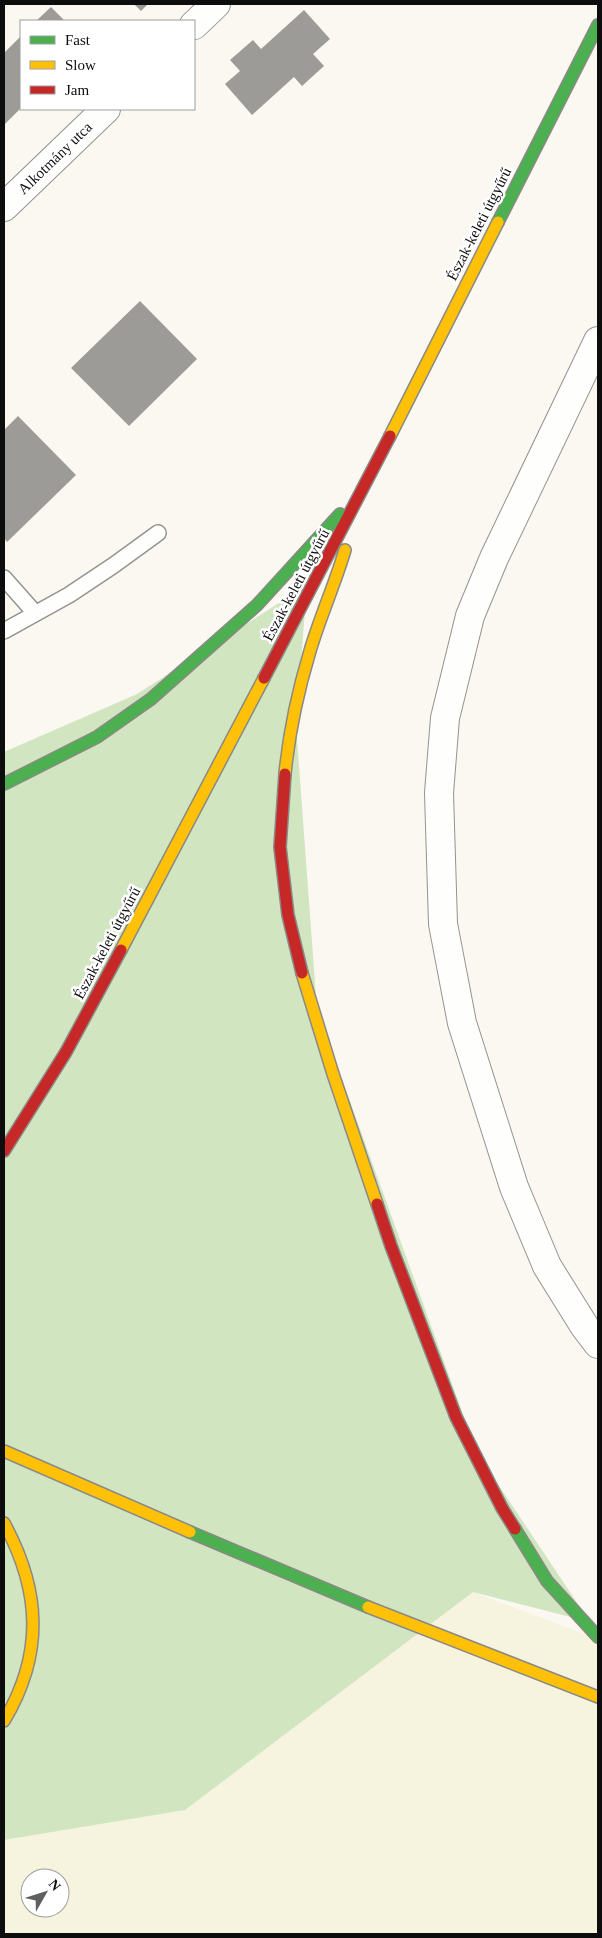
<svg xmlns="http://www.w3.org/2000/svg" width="602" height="1938" font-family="Georgia,serif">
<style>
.farmland{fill:#f6f4de;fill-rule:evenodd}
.forest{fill:#d2e5c1}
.building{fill:#9d9b97}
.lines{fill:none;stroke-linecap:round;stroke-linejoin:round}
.lane-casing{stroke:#949390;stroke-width:18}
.street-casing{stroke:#949390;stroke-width:30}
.fast-casing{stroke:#8a8986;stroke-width:14}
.slow-casing{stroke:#8a8986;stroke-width:14}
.jam-casing{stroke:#8a8986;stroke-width:14}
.lane{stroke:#fefefd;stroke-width:15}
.street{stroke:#fefefd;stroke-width:28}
.fast{stroke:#4caf50;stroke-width:11}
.slow{stroke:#ffc107;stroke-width:11}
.jam{stroke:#c62828;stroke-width:11}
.labels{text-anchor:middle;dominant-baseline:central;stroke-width:5;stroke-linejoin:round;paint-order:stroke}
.street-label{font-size:15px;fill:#0d0d0d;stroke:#fff}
</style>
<rect width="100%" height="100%" fill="#faf8f1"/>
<path class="farmland" d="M473,1592L598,1639V1934H4V1840L185,1810ZM30,1878H60V1908H30Z"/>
<path class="forest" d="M307,585L296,725L317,1010L477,1453L590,1622L473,1592L185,1810L4,1840V752L137,694Z"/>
<path class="building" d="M134,4H148L141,11Z
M51,7L65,21H36Z
M304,10L330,39L313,54L324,66L302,86L294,77L252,115L225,84L240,71L230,60L253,40L261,49Z
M21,36V108L4,125V53Z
M140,301L197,359L129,426L71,368Z
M18,416L76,475L7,542L4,538V430Z"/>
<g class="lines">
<g class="lane-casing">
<path id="lane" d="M4,578L35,613
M4,631L69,595L114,565L158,533"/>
</g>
<g class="street-casing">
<path id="street" d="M194,25L216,4
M4,207L106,109
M598,341L494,558L470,616L445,718L439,793L443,924L462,1023L514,1187L547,1266L585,1327L598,1344"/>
</g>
<g class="fast-casing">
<path id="fast" d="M498,222L598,25
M4,784L97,737L151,699L257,605L340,514
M515,1529L547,1581L598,1637
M190,1532L368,1607"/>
</g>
<g class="slow-casing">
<path id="slow" d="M390,436L498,222
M285,774C289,732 298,691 310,651C320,617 335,584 345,550
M121,950L264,678
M302,973L333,1074L377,1204
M4,1451L190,1532
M4,1523C41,1591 44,1654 4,1721
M368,1607L598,1697"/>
</g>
<g class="jam-casing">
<path id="jam" d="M264,678L390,436
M285,774L280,847L288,915L302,973
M4,1151L66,1052L121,950
M377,1204L391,1246L456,1417L502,1508L515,1529"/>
</g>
<use href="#lane" class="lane"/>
<use href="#street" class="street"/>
<use href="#fast" class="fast"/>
<use href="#slow" class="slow"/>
<use href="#jam" class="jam"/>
</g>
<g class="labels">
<g class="street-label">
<text transform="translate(55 158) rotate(-44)">Alkotmány utca</text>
<text transform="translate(479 224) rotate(-63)">Észak-keleti útgyűrű</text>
<text transform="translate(296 585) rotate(-62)">Észak-keleti útgyűrű</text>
<text transform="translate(107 943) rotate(-62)">Észak-keleti útgyűrű</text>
</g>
</g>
<rect width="602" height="1938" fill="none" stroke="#0d0d0d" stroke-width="10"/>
<rect x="20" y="20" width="175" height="90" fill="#ffffff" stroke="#9e9e9e"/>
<rect x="30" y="36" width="25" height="8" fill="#4caf50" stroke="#9e9e9e"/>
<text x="65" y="45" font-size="15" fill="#0d0d0d">Fast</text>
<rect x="30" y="61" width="25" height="8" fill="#ffc107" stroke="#9e9e9e"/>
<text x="65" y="70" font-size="15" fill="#0d0d0d">Slow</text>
<rect x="30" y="86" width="25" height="8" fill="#c62828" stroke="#9e9e9e"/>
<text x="65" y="95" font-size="15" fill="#0d0d0d">Jam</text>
<g transform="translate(45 1893) rotate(51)"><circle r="24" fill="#ffffff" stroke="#9e9e9e"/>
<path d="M0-4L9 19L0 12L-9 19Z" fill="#605f5d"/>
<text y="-8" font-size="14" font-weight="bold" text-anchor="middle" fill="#0d0d0d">N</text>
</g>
</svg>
